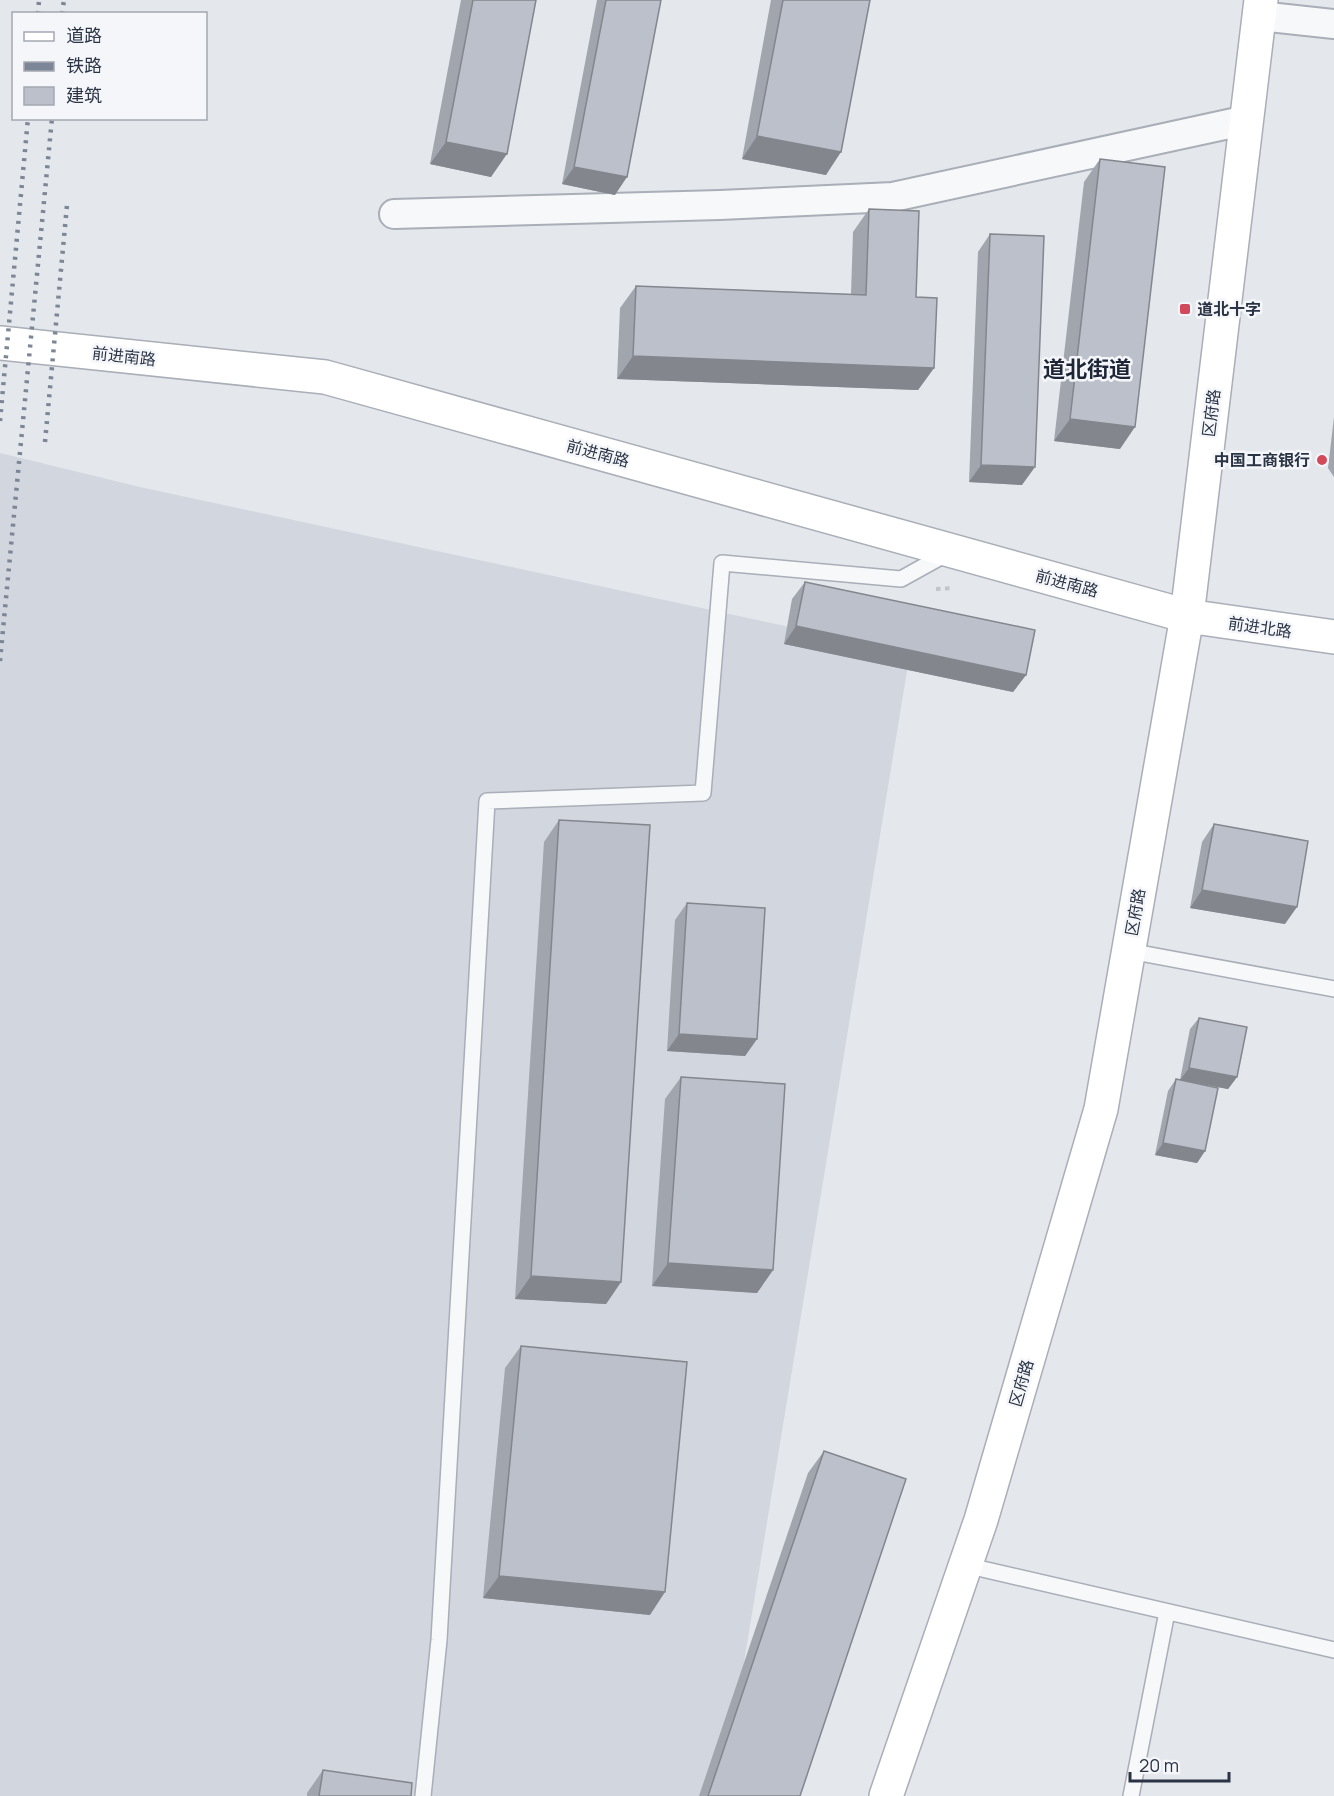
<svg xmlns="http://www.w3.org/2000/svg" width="1334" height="1796" font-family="Manrope,'Noto Sans SC',sans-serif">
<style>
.built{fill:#d2d6de}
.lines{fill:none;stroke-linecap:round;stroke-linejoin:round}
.lane-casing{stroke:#a9aeb7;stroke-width:18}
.street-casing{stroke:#a9aeb7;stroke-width:32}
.secondary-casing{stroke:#a9aeb7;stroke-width:36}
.path{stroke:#c2c5cb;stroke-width:4;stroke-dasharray:4.5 4.5;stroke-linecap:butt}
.lane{stroke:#f7f8fa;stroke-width:15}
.street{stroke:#f7f8fa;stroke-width:28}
.secondary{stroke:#fff;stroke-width:33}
.rail{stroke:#7d8696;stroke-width:4.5;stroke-dasharray:3 6;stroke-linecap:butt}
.wall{fill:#a1a5ae}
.shaded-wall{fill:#83868d}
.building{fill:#bbc0ca;stroke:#83868d;stroke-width:1.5}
.poi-dot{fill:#d1495b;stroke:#f4f6f9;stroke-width:2}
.labels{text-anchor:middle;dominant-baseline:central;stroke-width:5;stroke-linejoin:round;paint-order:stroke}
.poi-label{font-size:16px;font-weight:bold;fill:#2b3445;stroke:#f4f6f9;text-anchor:start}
.street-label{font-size:16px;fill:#2b3445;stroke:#f4f6f9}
.district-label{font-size:22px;font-weight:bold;fill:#1d2536;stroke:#f4f6f9}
</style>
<rect width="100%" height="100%" fill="#e4e7ec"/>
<path class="built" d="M0,453L140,487L910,653L722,1796H0Z"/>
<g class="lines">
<g class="lane-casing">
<path id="lane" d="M1129,951L1334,989
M965,1565L1334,1650
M423,1796L439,1640L487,801L703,793L722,563L901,579L948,553
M1131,1796L1167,1612"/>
</g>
<g class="street-casing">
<path id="street" d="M1259,16L1334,24
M394,214L720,205L893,197L1247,120"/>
</g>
<g class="secondary-casing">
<path id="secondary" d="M0,343L325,377L1187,616L1334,637
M886,1796L981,1520L1101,1109L1187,616L1261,0"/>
</g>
<path class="path" d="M936,589L953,588"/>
<use href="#lane" class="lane"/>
<use href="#street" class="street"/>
<use href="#secondary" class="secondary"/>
<path class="rail" d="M38,14L39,0
M62,14L64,0
M0,421L28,118
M45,442L67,205
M0,661L52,118"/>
</g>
<path class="wall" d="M461,0H536L491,177L430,164Z
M597,0H661L615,195L562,184Z
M771,0H870L826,175L742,159Z
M1100,159L1120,449L1054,441L1084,182Z
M869,209L916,297L934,368L918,390L617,379L620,308L636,286L851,294L853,232Z
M990,234L1022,485L969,482L978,252Z
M1334,417V477L1328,468Z
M805,582L1026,675L1013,692L784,644L792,599Z
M559,820L621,1282L606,1304L515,1299L544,842Z
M1214,824L1285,924L1190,908L1202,842Z
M687,903L757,1039L745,1056L667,1051L675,920Z
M1199,1018L1237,1077L1228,1089L1180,1080L1190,1029Z
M681,1077L773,1270L757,1293L652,1286L665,1099Z
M1176,1079L1205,1151L1197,1163L1155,1155L1168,1091Z
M521,1346L650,1615L483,1598L505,1368Z
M824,1451L800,1796H699L808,1473Z
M323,1770L411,1796H307V1793Z"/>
<path class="shaded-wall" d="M757,136L841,152L826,175L742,159Z
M446,142L507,154L491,177L430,164Z
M574,167L627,177L615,195L562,184Z
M633,356L934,368L918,390L617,379Z
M1070,419L1135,427L1120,449L1054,441Z
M981,465L1035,467L1022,485L969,482Z
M796,626L1026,675L1013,692L784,644Z
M1202,890L1297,907L1285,924L1190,908Z
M679,1034L757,1039L745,1056L667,1051Z
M1189,1068L1237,1077L1228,1089L1180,1080Z
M1163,1143L1205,1151L1197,1163L1155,1155Z
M668,1263L773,1270L757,1293L652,1286Z
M531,1276L621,1282L606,1304L515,1299Z
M499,1576L665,1592L650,1615L483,1598Z"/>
<path class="building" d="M473,0H536L507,154L446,142Z
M606,0H661L627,177L574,167Z
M783,0H870L841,152L757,136Z
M1100,159L1165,167L1135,427L1070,419Z
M869,209L919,211L916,297L937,298L934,368L633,356L636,286L866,295Z
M990,234L1044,236L1035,467L981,465Z
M805,582L1035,630L1026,675L796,626Z
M559,820L650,825L621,1282L531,1276Z
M1214,824L1308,841L1297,907L1202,890Z
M687,903L765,908L757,1039L679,1034Z
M1199,1018L1247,1027L1237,1077L1189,1068Z
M681,1077L785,1084L773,1270L668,1263Z
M1176,1079L1218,1088L1205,1151L1163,1143Z
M521,1346L687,1362L665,1592L499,1576Z
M824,1451L906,1479L800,1796H708Z
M323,1770L412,1783L411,1796H319Z"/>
<g class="poi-dot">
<rect x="1179" y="303" width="12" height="12" rx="3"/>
<circle cx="1322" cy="460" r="6"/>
</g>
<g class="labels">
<g class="poi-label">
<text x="1197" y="309">道北十字</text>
<text x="1310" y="460" text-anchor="end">中国工商银行</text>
</g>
<g class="street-label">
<text transform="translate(124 356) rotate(6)">前进南路</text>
<text transform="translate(1211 413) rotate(-83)">区府路</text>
<text transform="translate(598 453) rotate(15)">前进南路</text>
<text transform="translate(1067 583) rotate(15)">前进南路</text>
<text transform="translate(1260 627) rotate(8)">前进北路</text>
<text transform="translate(1135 912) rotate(-80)">区府路</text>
<text transform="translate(1021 1383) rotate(-74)">区府路</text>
</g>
<g class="district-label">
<text x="1087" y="369">道北街道</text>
</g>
</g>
<rect x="12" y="12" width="195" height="108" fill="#f4f6f9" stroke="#a4a8b1" stroke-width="1.5"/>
<rect x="24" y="32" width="30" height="9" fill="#ffffff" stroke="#a4a8b1" stroke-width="1.5"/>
<text x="66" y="42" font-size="18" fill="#2b3445">道路</text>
<rect x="24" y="62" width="30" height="9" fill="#7d8696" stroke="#a4a8b1" stroke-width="1.5"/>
<text x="66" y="72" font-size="18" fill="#2b3445">铁路</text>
<rect x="24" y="87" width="30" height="18" fill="#bbc0ca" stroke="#a4a8b1" stroke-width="1.5"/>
<text x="66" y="102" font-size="18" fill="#2b3445">建筑</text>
<path d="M1130 1772v9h99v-9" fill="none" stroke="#2b3445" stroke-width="3"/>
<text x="1139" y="1772" font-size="18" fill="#2b3445" stroke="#f4f6f9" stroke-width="4.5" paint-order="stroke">20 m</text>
</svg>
